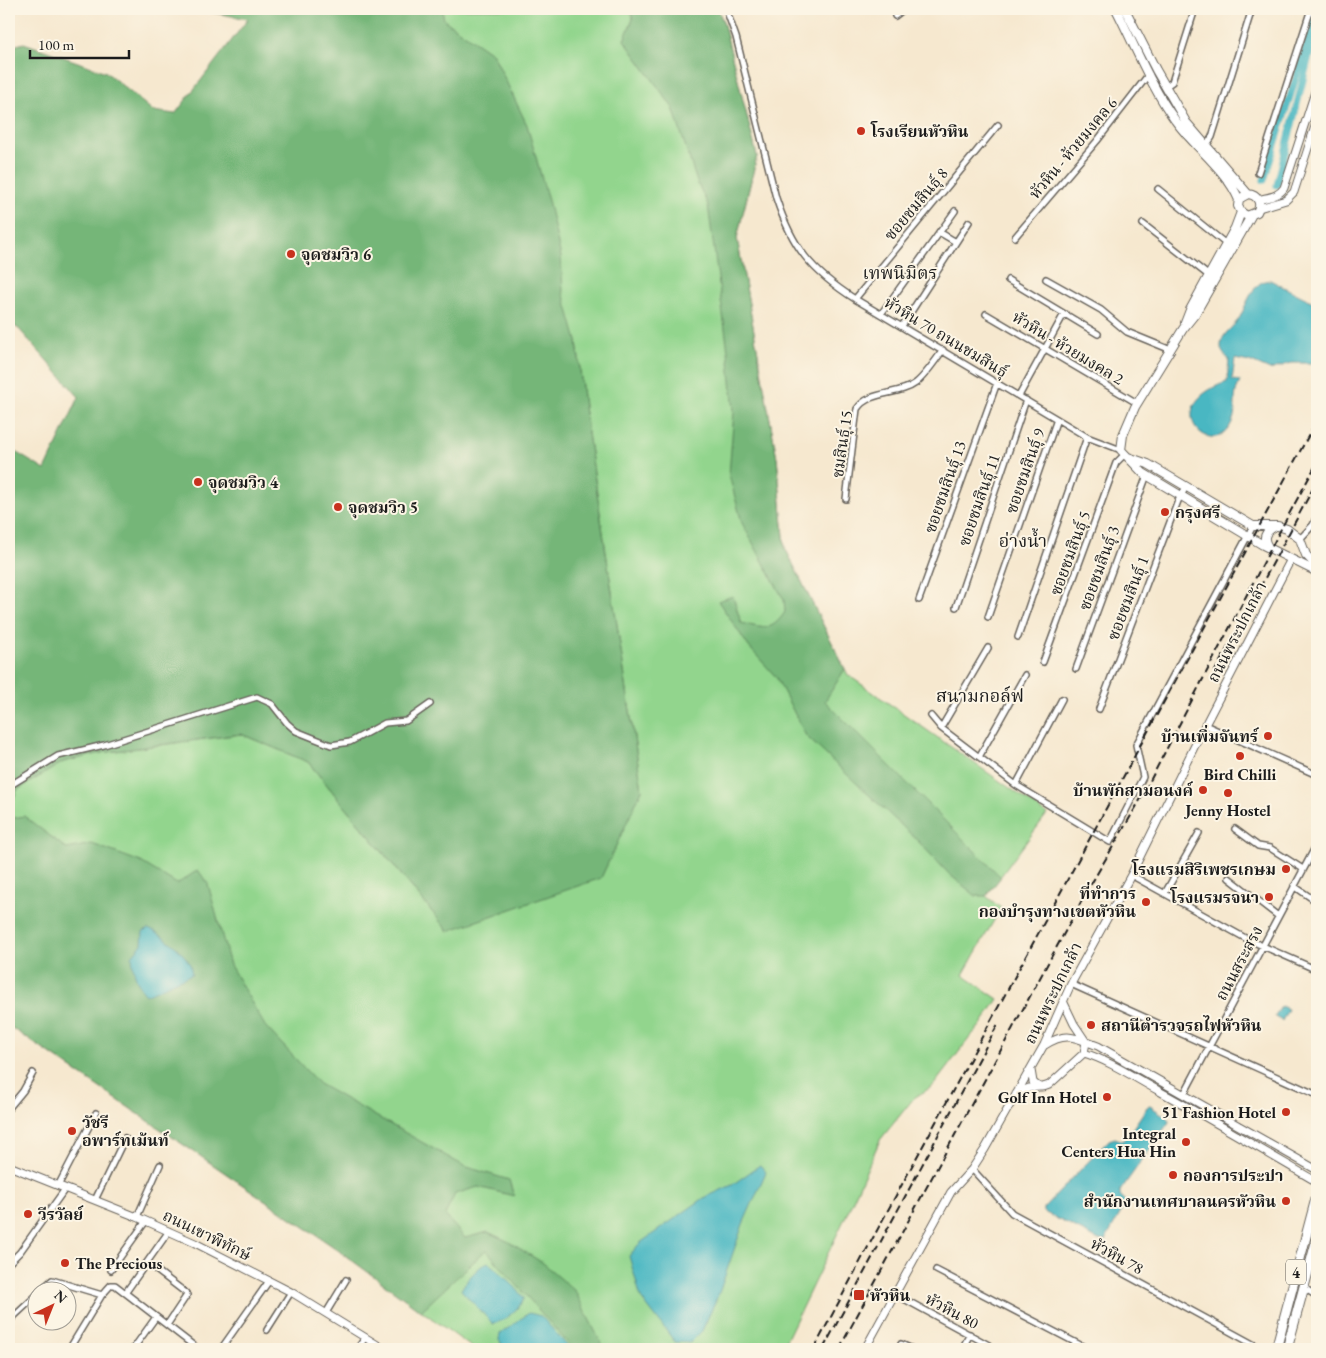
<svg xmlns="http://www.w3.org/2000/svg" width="1326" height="1358" font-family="'EB Garamond','Noto Serif Thai',serif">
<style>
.green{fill:#92d58d;stroke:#577854}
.forest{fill:#75b678;stroke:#48694a}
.water{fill:#49b7c2;stroke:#326a6f}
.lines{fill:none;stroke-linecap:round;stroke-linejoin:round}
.canal{stroke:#49b7c2;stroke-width:7}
.minor-casing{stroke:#68635b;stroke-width:8}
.tertiary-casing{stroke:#68635b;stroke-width:9}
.secondary-casing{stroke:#68635b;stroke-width:10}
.primary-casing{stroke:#68635b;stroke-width:11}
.minor{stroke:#fff;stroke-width:5}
.tertiary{stroke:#fff;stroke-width:7}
.secondary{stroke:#fff;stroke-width:8}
.primary{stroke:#fff;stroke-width:9}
.rail{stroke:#1c1c1c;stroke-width:2;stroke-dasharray:8 4;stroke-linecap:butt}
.poi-dot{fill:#c8321e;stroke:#fcf5e5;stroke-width:2}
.labels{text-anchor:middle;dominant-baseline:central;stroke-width:4;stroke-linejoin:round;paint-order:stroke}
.shield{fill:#fcf5e5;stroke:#5f5d58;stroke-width:1}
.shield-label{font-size:15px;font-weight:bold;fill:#1c1c1c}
.poi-label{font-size:16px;font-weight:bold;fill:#1c1c1c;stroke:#fcf5e5;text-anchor:start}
.street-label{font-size:16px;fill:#1c1c1c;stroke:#fcf5e5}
.neighbourhood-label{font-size:18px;fill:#1c1c1c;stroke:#fcf5e5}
</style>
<rect width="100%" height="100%" fill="#fcf5e5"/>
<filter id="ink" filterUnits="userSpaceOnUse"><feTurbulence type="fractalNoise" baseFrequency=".02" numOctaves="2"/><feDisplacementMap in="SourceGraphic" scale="10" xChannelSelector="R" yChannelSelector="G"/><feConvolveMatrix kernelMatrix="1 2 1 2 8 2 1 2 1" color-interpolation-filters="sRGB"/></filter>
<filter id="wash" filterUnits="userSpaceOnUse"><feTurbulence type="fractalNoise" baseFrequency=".0096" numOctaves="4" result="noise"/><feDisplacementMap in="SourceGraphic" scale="20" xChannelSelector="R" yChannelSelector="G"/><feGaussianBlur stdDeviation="1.12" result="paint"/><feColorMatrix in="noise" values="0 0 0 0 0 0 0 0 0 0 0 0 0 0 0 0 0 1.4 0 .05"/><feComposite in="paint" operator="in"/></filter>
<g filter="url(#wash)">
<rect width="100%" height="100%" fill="#f6e8cf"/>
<path class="green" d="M193,9H718L724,25L757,156L737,238L777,458L785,548L848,675L1047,814L986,896L1001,908L963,975L998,999L980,1026L971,1036L933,1086L914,1098L880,1140L844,1220L782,1349H474L331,1245L9,1026V810L17,790L63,762L101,753L241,734L308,762L448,931L642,790L584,407L577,341L349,26Z"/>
<path class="forest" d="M193,9H442L444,20L493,54L527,125L549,204L561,257L563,292L577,341L584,407L642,790L601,878L448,931L308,762L241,734L101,753L63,762L17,790L9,810V448L45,470L79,397L19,329L9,323V47L24,43L106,72L153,111L175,114L248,19Z
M630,9H718L724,25L757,156L737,238L777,458L785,548L845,669L825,701L1001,877L986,896H976L950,875L917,840L806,736L776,677L749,647L718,601L733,596L741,623C763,628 771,633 785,612L784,600L742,523L729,475L734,411L728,351L708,205L697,182L673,108L624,40L633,19Z
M24,816L67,849L92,844L141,862L177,884L198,870L208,884L230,965L265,1026L319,1084L464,1166L509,1180L514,1196L478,1187L455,1194L445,1215L465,1238L488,1232L509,1242L543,1263L575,1291L604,1349H573L486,1250L421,1311L331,1245L9,1026V819Z"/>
<path class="water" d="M1270,280L1317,304V363H1291L1270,370L1254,363L1235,359L1232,380L1240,381C1239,385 1236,389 1236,392C1233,404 1238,413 1230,426C1210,461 1157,405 1227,382L1229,359C1225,356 1221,352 1221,346C1221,333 1234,328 1240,317C1245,307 1249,295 1257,286C1261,282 1264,281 1270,280Z
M148,929C163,934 180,949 189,962C191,966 191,970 192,974L146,995C136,985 133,969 132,956L142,944L143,932Z
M1281,1006L1288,1009L1282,1021L1275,1017Z
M1150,1106L1168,1118L1169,1122L1120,1191V1196L1126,1202L1125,1205L1105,1241L1099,1240L1044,1212V1208L1109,1140L1115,1138L1123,1141L1127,1137L1147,1107Z
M760,1165L766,1172L743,1224L719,1293L702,1331L690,1343L675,1342L641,1298L629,1256L640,1243L704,1198L732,1185Z
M488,1262L514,1286L524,1298C519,1309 505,1321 493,1324L461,1290C466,1280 478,1267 488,1262Z
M529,1313L541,1316L570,1349H504L499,1340L500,1334Z"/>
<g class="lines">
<path class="canal" d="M1264,180L1317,10
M1277,185L1316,28"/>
</g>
</g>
<g filter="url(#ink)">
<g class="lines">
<g class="minor-casing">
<path id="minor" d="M726,9L736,37L776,198C792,247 811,271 855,299L1087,437L1121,450
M895,16L904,9
M1165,87L1172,82L1195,9
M1206,146L1212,137L1252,9
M1258,173L1311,9
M1158,189L1226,244
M1143,224L1208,275
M939,232L956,242
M1015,237L1097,141L1149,74
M1046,279L1101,310L1127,332L1171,350
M1008,280L1098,334
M855,299L998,125
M881,314L955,211
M986,314L1137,403
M902,326L969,222
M1019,396L1064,314
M846,499L857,409C869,390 899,396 916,383C926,375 935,361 943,350
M1300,539L1313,525L1317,516
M919,600L997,383
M956,607L1026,400
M988,617L1057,419
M1018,637L1087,437
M1043,662L1116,463L1124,455
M1076,669L1147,475
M1099,709L1178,501L1186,487
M931,716L941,728L1016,785L1110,842L1143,777L1136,745L1253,526
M1205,725L1317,775
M941,728L988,648
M979,757L1025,675
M1016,785L1062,699
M9,786L58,756L104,745L257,697L272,704L287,723L296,731L331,745L350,742L385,723L406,721L430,704
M1235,829L1258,846L1270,848L1303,869
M1131,875L1247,939L1317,970
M1229,878L1278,916
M1294,886L1317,902
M1165,893L1199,833
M1071,984L1317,1095
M1184,1094L1317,844
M9,1108L23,1091L33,1073
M972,1169L1012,1213L1262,1349
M58,1186L96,1113
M95,1200L125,1138
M137,1217L160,1165
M9,1263L20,1252L65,1189
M147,1263L186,1293L187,1295L167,1325
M111,1270L146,1221
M936,1270L1088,1349
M1304,1288L1317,1296
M41,1290L52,1280L102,1295
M126,1292L169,1231
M895,1294L996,1349
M326,1313L346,1280
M9,1321L38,1294
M267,1330L291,1292
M901,1344L912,1349
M72,1349L71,1346L102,1295L111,1285H115L198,1349
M133,1349L156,1317
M221,1349L269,1281
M357,1349L365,1338
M962,1349L970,1334"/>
</g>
<g class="tertiary-casing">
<path id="tertiary" d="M1258,200C1268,197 1278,197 1284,188L1317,86
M1259,208L1286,200L1294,192L1317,120
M1045,1045C1067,1031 1075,1038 1098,1046L1317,1170
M1084,1053C1110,1061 1135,1078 1159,1091C1212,1120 1264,1151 1317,1182
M1031,1070L1033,1082C1038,1088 1042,1088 1049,1085L1084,1053L1086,1042L1074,1024L1063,1001
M1016,1094L1029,1088L1039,1087
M9,1166L137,1217L195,1243L291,1292L384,1349
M865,1349L951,1192L972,1169L985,1149L1044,1045L1071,984L1131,875L1205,725L1291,559"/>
</g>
<g class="secondary-casing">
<path id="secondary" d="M1116,9C1134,44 1152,89 1175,120C1194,147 1226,169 1239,200
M1125,9L1156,70L1186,122L1248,194
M1251,216L1195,314L1183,329L1135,407L1123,435L1121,450L1143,473L1263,545L1317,572
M1185,323L1190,310L1235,228L1241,212L1238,206L1239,199L1248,194C1258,195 1262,204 1257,212L1247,216L1241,212
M1128,457L1148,464L1253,526H1278L1287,529L1300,539L1306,555L1317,566
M1268,547C1262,538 1265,532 1274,527"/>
</g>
<g class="primary-casing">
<path id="primary" d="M1276,1349L1317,1195
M1287,1349L1317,1239"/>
</g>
<use href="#minor" class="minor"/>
<use href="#tertiary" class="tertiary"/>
<use href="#secondary" class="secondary"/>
<use href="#primary" class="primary"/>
<path class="rail" d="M1214,673L1317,481
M814,1349L868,1247L1317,420
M823,1349L998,1024
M839,1349L1087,891L1139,802L1282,527L1317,463"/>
</g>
</g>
<g class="poi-dot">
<circle cx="861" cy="131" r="5"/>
<circle cx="291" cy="254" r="5"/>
<circle cx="198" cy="482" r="5"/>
<circle cx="338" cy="507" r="5"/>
<circle cx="1165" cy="512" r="5"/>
<circle cx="1268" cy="736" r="5"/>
<circle cx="1240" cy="756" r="5"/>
<circle cx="1203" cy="790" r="5"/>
<circle cx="1228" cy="793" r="5"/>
<circle cx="1286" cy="869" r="5"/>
<circle cx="1269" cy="897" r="5"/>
<circle cx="1146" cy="902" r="5"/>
<circle cx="1091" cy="1025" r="5"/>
<circle cx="1107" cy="1097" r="5"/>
<circle cx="1286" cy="1112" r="5"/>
<circle cx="72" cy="1131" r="5"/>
<circle cx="1186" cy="1142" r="5"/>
<circle cx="1173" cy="1175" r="5"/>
<circle cx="1286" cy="1201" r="5"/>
<circle cx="28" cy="1214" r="5"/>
<circle cx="65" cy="1263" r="5"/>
<rect x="853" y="1289" width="12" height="12" rx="2.5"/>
</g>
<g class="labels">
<rect class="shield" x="1286" y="1259.5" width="20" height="25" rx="4"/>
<g class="shield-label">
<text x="1296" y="1272">4</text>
</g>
<g class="poi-label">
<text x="871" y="131">โรงเรียนหัวหิน</text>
<text x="301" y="254">จุดชมวิว 6</text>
<text x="208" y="482">จุดชมวิว 4</text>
<text x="348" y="507">จุดชมวิว 5</text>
<text x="1175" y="512">กรุงศรี</text>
<text x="1258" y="736" text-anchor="end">บ้านเพิ่มจันทร์</text>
<text x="1240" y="774" text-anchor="middle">Bird Chilli</text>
<text x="1193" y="790" text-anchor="end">บ้านพักสามอนงค์</text>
<text x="1228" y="810" text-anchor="middle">Jenny Hostel</text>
<text x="1276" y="869" text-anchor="end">โรงแรมสิริเพชรเกษม</text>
<text x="1136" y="893" text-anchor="end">ที่ทำการ<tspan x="1136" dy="18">กองบำรุงทางเขตหัวหิน</tspan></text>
<text x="1259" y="897" text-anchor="end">โรงแรมรจนา</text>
<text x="1101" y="1025">สถานีตำรวจรถไฟหัวหิน</text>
<text x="1097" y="1097" text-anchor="end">Golf Inn Hotel</text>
<text x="1276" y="1112" text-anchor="end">51 Fashion Hotel</text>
<text x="82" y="1122">วัชรี<tspan x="82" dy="18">อพาร์ทเม้นท์</tspan></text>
<text x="1176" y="1133" text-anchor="end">Integral<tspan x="1176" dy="18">Centers Hua Hin</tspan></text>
<text x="1183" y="1175">กองการประปา</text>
<text x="1276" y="1201" text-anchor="end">สำนักงานเทศบาลนครหัวหิน</text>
<text x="38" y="1214">วีรวัลย์</text>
<text x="75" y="1263">The Precious</text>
<text x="870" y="1295">หัวหิน</text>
</g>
<g class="street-label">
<text transform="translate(1073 148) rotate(-50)">หัวหิน - ห้วยมงคล 6</text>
<text transform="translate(916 204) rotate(-50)">ซอยชมสินธุ์ 8</text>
<text transform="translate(946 337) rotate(31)">หัวหิน 70 ถนนชมสินธุ์</text>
<text transform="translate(1068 348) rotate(31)">หัวหิน - ห้วยมงคล 2</text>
<text transform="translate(842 444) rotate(-82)">ชมสินธุ์ 15</text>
<text transform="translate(1025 471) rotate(-71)">ซอยชมสินธุ์ 9</text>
<text transform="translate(945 487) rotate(-71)">ซอยชมสินธุ์ 13</text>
<text transform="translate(979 500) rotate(-71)">ซอยชมสินธุ์ 11</text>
<text transform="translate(1070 553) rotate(-70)">ซอยชมสินธุ์ 5</text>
<text transform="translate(1099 568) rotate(-70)">ซอยชมสินธุ์ 3</text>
<text transform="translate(1128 598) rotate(-69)">ซอยชมสินธุ์ 1</text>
<text transform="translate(1237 632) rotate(-63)">ถนนพระปกเกล้า</text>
<text transform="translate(1239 963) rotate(-62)">ถนนสระสรง</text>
<text transform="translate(1053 993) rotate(-64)">ถนนพระปกเกล้า</text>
<text transform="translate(207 1235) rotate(26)">ถนนเขาพิทักษ์</text>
<text transform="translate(1117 1256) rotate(29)">หัวหิน 78</text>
<text transform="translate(952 1311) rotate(28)">หัวหิน 80</text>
</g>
<g class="neighbourhood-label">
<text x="900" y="272">เทพนิมิตร</text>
<text x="1023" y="540">อ่างน้ำ</text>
<text x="980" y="695">สนามกอล์ฟ</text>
</g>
</g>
<rect width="1326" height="1358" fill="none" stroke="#fcf5e5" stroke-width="30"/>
<g transform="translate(52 1306) rotate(43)"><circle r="24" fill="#fcf5e5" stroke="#a29e95"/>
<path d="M0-4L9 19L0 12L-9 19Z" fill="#c8321e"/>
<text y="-8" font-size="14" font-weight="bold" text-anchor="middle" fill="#1c1c1c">N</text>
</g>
<path d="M30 50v8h99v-8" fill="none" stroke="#1c1c1c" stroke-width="2.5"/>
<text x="38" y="50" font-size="15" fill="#1c1c1c" stroke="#fcf5e5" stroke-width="4" paint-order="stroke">100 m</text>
</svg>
